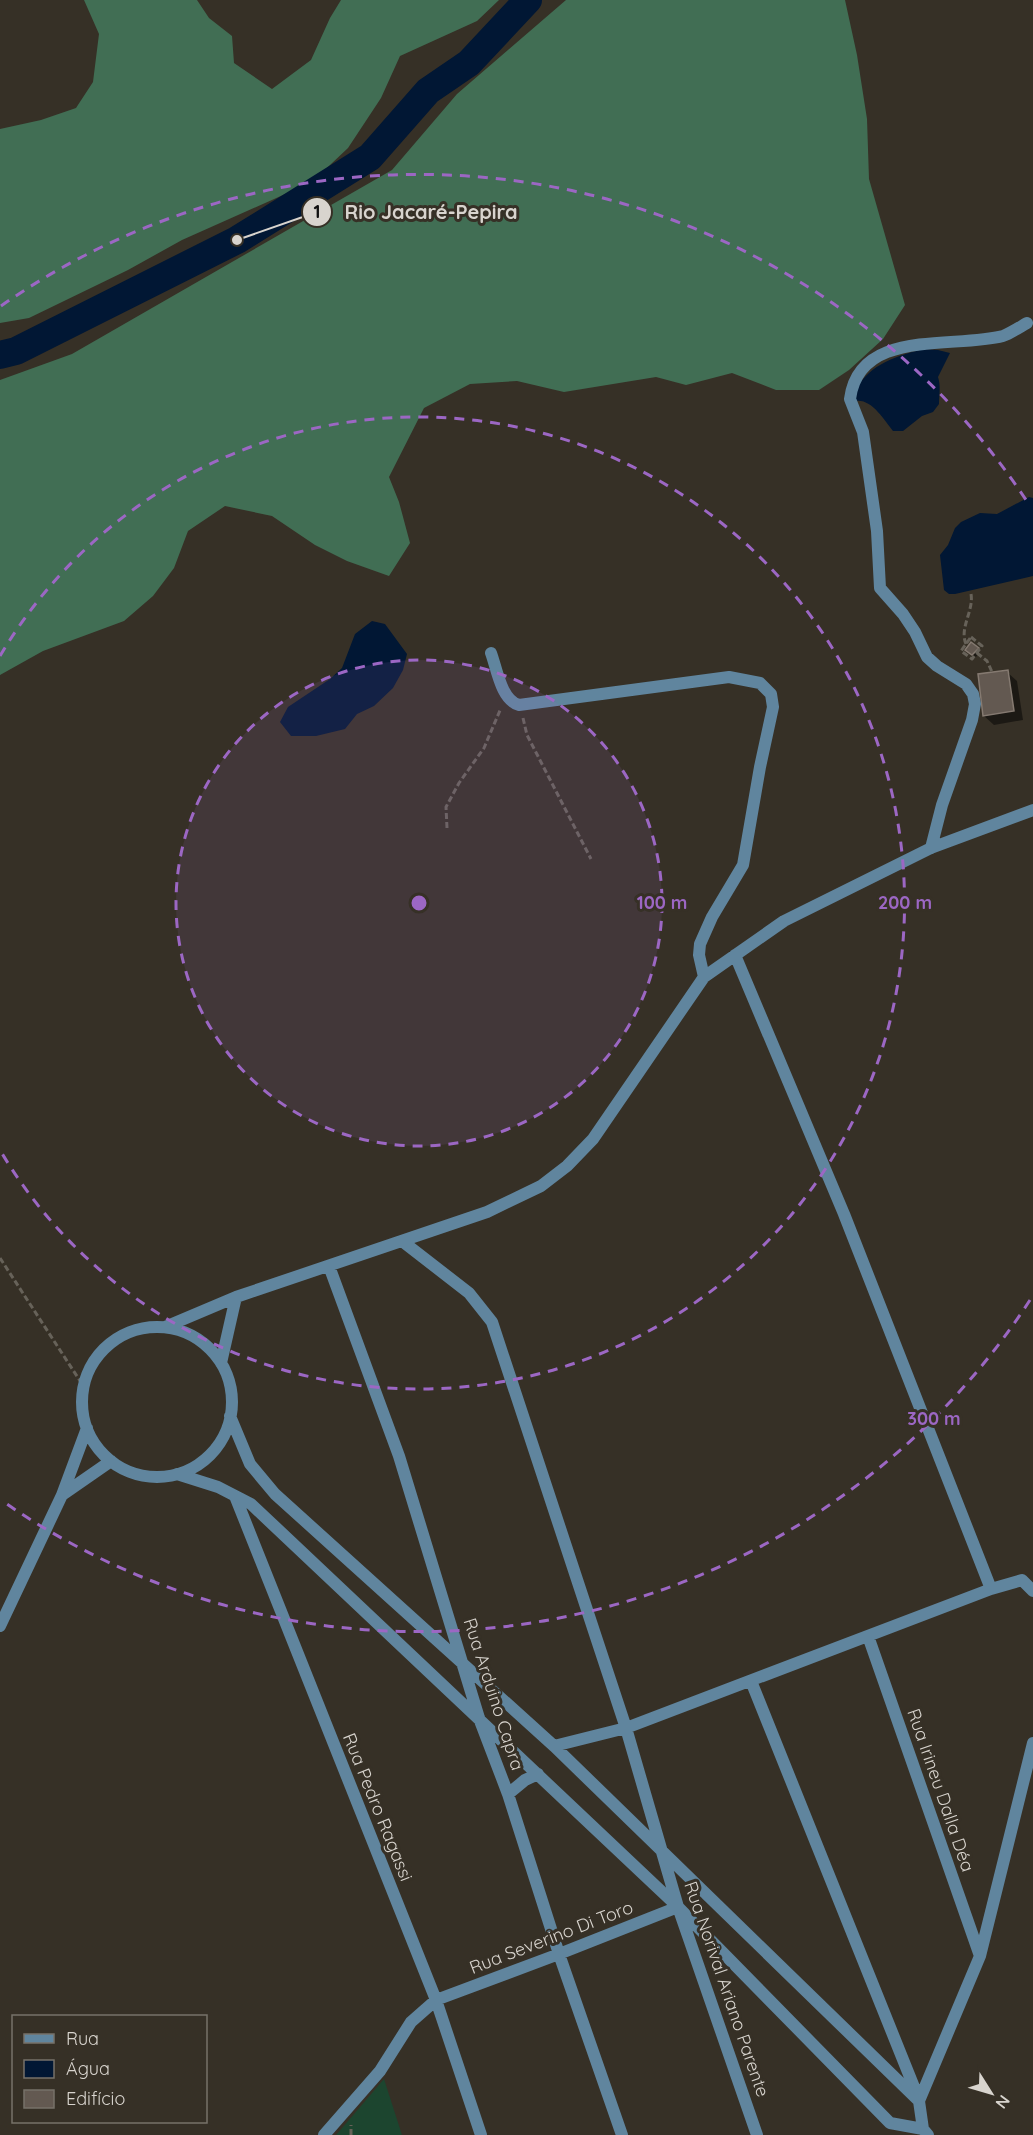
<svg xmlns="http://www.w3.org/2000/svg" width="1033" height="2135" font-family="Quicksand,sans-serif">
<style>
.green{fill:#1c452f}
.forest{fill:#416e54}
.water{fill:#011734}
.shadow{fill:#0007}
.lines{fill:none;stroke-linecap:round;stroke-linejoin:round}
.river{stroke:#011734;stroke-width:28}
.building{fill:#635951;stroke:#857a71;stroke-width:1.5}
.path{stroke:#676259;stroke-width:3;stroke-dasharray:6 3;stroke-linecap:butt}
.street{stroke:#60859e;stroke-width:12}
.ring{fill:none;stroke:#9c67c4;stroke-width:3;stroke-dasharray:10 8}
.labels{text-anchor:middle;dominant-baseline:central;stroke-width:6;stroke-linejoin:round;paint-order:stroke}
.street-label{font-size:18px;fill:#d8d4ce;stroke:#363026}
.centre{fill:#9c67c4;stroke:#363026;stroke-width:3}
.ring-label{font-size:18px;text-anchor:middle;font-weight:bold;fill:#9c67c4;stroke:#363026;stroke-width:6;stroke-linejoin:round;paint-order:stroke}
.leader{fill:none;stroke:#d8d4ce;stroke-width:2}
.callout-dot{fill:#d8d4ce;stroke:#363026;stroke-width:2}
.mark-label{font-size:18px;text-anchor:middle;font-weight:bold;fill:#111}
.callout-label{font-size:20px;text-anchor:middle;font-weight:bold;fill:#d8d4ce;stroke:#363026;stroke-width:6;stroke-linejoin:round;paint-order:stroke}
</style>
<rect width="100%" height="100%" fill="#363026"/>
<path class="green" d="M384,2079L402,2135H336Z"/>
<path class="forest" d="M84,0H197L209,18L232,36L234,63L272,89L311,60L330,18L341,0H499L477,21L400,56L381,98L348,148L312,182L182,240L128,270L29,318L0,323V129L41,120L76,108L93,82L99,34Z
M566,0H845L857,55L867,119L869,179L905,305L883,339L849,370L819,390H776L732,373L686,385L656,377L564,392L517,381L470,384L424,408L389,477L399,502L410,543L389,576L347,561L315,545L272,516L225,506L188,531L174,568L153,596L124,621L43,651L0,675V380L72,354L392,170L457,94Z"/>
<path class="water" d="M923,349L938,350L950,353L938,377C941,387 939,394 939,404L933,412L922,416L903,431H893C884,420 872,399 856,401L851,397C868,365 890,358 923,349Z
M1029,497L1033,498V576L955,594H949L944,590L940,555L948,545L955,528L961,522L980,513L997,514Z
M372,621L385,624L407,654L403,670L393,688L374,706L357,714L345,729L316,736H291L280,722L288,707L330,679L342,668L355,634Z"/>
<path class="shadow" d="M978,649L980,651L976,657L969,652Z
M1007,672L1017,681L1023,720L994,725L984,716Z"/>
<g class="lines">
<path class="river" d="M0,355L16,351L237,240L370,157L428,91L469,63L528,0"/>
</g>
<path class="building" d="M971,642L979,648L972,655L965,650Z
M1008,670L1014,711L983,716L978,674Z"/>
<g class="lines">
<path class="path" d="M971,637L982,646L972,659L961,651Z
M966,644C959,628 974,611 971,594
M977,653L987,661L992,672
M523,718L527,735L591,859
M447,828L446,807L459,783L484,748L501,708
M0,1258L84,1387
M351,2135V2125"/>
<path class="street" d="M491,653C497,669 501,700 519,705L729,677L760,683L771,694L773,707L760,767L743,865L712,917L700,944L699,955L704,977
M931,848L942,805L972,720L975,704L973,694L966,684L937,666L927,657L915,632L903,614L880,588L877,531L863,432L850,399C859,328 953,349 1003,336C1011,333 1020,327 1027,323
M735,955L844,1214L991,1589
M402,1241L469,1293L492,1322L626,1728L678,1907L757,2135
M329,1266L399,1456L479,1718L508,1794L559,1954L622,2135
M165,1327L236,1297L487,1212L541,1186L567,1166L593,1139L704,977L784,921L931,848L1033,810
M82 1402a75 75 0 1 1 150 0a75 75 0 1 1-150 0Z
M221,1363L236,1297
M230,1416L250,1464L275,1494L554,1746L919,2101L923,2129L928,2135
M177,1474L218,1487L251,1504L678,1907L890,2123L923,2129
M62,1495L111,1461
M235,1496L436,2000L481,2135
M0,1626L62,1495L87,1428
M868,1636L980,1956
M751,1681L918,2097
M554,1746L626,1728L991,1589L1022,1580L1033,1591
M508,1794L525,1780L538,1774
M919,2101L980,1956L1033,1743
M324,2135L380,2071L411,2022L436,2000L559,1954L678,1907"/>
</g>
<circle cx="419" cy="903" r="243" fill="#9c67c4" fill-opacity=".12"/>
<g class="ring">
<circle cx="419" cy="903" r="243"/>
<path d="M0 656A486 486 0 1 1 0 1150"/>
<path d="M1030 1300A729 729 0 0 1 1 1500M1 306A729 729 0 0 1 1030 506"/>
</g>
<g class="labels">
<g class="street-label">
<text transform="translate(494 1694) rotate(72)">Rua Arduino Capra</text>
<text transform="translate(941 1790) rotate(71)">Rua Irineu Dalla Déa</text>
<text transform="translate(378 1807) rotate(68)">Rua Pedro Ragassi</text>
<text transform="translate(551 1937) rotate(-21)">Rua Severino Di Toro</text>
<text transform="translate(727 1989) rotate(71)">Rua Norival Ariano Parente</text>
</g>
</g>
<circle cx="419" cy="903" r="9" class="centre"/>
<g class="ring-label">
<text x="662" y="909">100 m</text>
<text x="905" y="909">200 m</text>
<text x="934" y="1425">300 m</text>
</g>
<path class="leader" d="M237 240L317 212"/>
<g class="callout-dot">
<circle cx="237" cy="240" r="6"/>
<circle cx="317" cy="212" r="15"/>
</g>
<g class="mark-label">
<text x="317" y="218">1</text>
</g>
<g class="callout-label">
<text x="431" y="219">Rio Jacaré-Pepira</text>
</g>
<rect x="12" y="2015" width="195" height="108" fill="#363026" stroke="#777269" stroke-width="1.5"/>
<rect x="24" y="2034" width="30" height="9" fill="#60859e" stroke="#777269" stroke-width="1.5"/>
<text x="66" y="2045" font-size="18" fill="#d8d4ce">Rua</text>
<rect x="24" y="2060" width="30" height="18" fill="#011734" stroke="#777269" stroke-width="1.5"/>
<text x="66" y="2075" font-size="18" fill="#d8d4ce">Água</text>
<rect x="24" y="2090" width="30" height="18" fill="#635951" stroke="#777269" stroke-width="1.5"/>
<text x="66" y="2105" font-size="18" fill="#d8d4ce">Edifício</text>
<g transform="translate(991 2093) rotate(127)" stroke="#363026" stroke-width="4.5" paint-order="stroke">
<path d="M0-4.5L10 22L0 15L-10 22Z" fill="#d8d4ce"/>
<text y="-9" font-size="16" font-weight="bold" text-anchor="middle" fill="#d8d4ce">N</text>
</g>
</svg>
